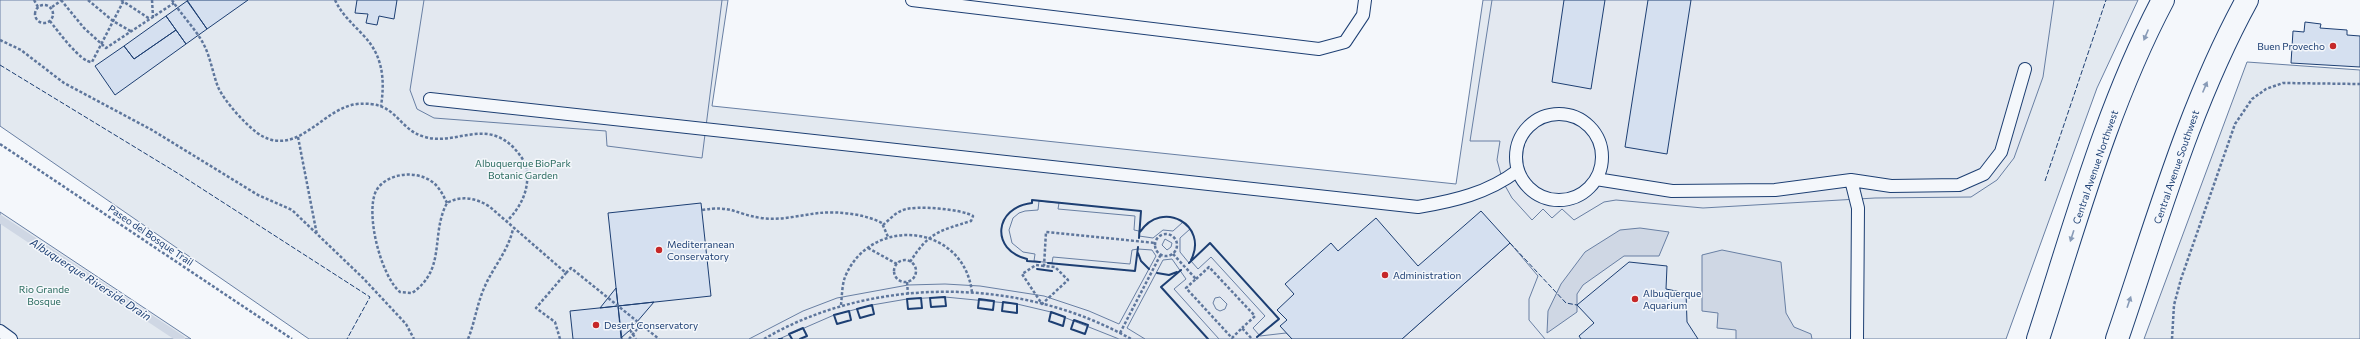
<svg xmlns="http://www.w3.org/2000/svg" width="2360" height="339" font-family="Commissioner,sans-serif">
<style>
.green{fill:#e3e9f0;stroke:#687fa3}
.parking{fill:#e3e8f0;stroke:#687fa3;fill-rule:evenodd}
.water{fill:#cfd7e4;stroke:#687fa3}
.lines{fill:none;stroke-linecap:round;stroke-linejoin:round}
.stream{stroke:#cfd7e4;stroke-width:8}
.building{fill:#d5e0f0;stroke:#1d3f73}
.lane-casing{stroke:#1d3f73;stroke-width:14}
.primary-casing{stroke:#1d3f73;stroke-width:24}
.path{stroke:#5e769c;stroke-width:2.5;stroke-dasharray:3 2;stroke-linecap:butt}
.lane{stroke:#f4f7fb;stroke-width:12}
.primary{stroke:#f4f7fb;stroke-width:22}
.path-bridge{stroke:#5e769c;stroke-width:2.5;stroke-dasharray:3 2;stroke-linecap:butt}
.fence{stroke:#1d3f73;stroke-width:1;stroke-dasharray:5 2;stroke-linecap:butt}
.wall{stroke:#1d3f73;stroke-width:2}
.oneway{fill:#889bb7}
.poi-dot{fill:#c62828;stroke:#f4f7fb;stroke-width:1.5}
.labels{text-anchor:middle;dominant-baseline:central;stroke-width:3;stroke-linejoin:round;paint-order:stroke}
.poi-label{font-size:10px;fill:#1d3f73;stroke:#f4f7fb;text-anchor:start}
.park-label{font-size:10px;fill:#2c6c60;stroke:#f4f7fb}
.street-label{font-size:10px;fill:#1d3f73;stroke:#f4f7fb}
.water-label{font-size:11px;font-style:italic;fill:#1d3f73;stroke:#f4f7fb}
</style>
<rect width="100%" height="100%" fill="#f4f7fb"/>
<path class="green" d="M0,0H728L712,106L1456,184L1483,0H2138L2097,88L2006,339H309L0,126Z
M2247,62L2360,70V339H2144Z
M0,212L191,339H0Z"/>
<path class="parking" d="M424,0H722L702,158L607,146L606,131L434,118L417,109L410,90Z
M1492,0H2054L2043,77L2014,158L1997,180L1971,197L1875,198L1703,208L1616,200L1604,202L1574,220L1562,209L1552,218L1543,209L1532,220L1512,198L1503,182L1497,160L1500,141H1470Z
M1039,201L1059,203L1058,209L1135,216L1134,230L1139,231V236L1153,238L1163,230L1173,231L1183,222L1190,229L1180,238V252L1189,263L1191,261L1198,269L1211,257L1265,316L1253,328L1260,336L1286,333L1292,339H1219L1174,289L1186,279L1172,259L1163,260L1127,328L1145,339H1119L1051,312L1017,304L945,297L907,299L872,305L834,315L779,339H749L803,311L837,298L908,285L945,284L980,286L1044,296L1089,311L1119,324L1156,256L1152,250L1138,249L1132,250L1130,264L1053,257L1052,263L1034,261L1035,254L1023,252L1012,243L1009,230L1013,218L1019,213L1025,211L1038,210ZM1165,239L1172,243L1171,247L1167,250L1162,245ZM1220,297L1227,304L1225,309L1220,311L1216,309L1213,303L1215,298Z
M1510,243L1538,276L1529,299V320L1545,339H1402Z"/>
<path class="water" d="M1640,228L1669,232L1659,256H1624L1583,285L1577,294V312L1547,333L1548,311L1561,284L1585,252L1620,230Z
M1722,250L1781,262L1786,313L1794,327L1811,334L1812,339H1736V330L1717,328L1718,313L1702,311V255Z"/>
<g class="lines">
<path class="stream" d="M0,219L181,339"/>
</g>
<path class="building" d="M187,0H248L207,29Z
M357,0H397L394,19L379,16L377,25L366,23L368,14L355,13Z
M1564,0H1605L1591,89L1552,82Z
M1648,0H1691L1667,154L1625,147Z
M187,1L207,29L186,44L166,16Z
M166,16L176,30L134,59L124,46Z
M2305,22L2321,24L2320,28L2347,30V35L2360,36V67L2291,63L2293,31L2304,32Z
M176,30L186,44L115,95L95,66L124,46L134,59Z
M701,203L711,296L618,306L608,213Z
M1481,211L1510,243L1402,339H1292L1280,326L1287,320L1277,310L1294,294L1285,284L1331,243L1338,251L1376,218L1418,266Z
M1629,262L1667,266L1666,289L1686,293L1687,322L1698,339H1581L1579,336L1594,323L1577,305Z
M616,288L618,306L600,308Z
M654,302L630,330L621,338L618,306Z
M618,306L622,339H573L570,311Z"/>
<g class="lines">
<g class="lane-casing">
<path id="lane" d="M912,0L1319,49L1345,42L1363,15L1365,0
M430,99L1418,207C1454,201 1488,193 1517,171
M1516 157a43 43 0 1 1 86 0a43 43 0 1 1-86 0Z
M1596,179L1672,191L1775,190L1851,180L1891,186L1959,185L1984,174L2001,152L2025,69
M1851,180L1858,208L1857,339
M0,331L11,339"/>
</g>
<g class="primary-casing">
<path id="primary" d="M2038,339C2075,225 2107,106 2163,0
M2117,339C2156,225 2189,106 2247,0"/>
</g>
<path class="path" d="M34,0L38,7
M61,0L84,28L106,48L174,3
M88,0L113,21L132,32
M121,0L150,19
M152,0L153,17
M172,0C182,16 197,30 205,47C211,60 213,74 218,87C224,101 249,129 262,136C299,156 323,108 357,104C398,100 396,129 425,137C455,146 485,118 514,148C520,155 526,162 527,171C529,192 520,208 506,222
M335,0C342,15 353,24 364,36C383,56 385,80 381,106
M35 14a9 9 0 1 1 18 0a9 9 0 1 1-18 0Z
M52,7L62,0
M50,21C57,30 81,63 92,62L124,0
M0,40L21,50L64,83L152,130L258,195L292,210L363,278L406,324L414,339
M298,137L317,235
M0,144L292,339
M447,203C443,195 439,186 431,181C415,170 386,173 376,191C365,214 381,276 400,292L412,293C447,269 430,235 447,203C461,195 477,198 490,207L566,273L571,268L659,339
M702,210C732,205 735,214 761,218C781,221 800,215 819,213C838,211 865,214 882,223L888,237
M883,225C889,220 895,213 903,210C915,205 962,209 973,216L971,221C939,231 929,232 910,262
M1155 245a11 11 0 1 1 22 0a11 11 0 1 1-22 0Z
M868,248L897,264
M1173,254L1196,279L1186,288L1232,338L1242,328L1252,339
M894 271a11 11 0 1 1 22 0a11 11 0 1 1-22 0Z
M1044,266L1036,265L1022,274L1042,304L1068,280L1055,267L1044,266L1046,232L1155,243
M1196,279L1209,267L1255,316L1242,328
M907,282L908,294
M841,305C842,296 842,285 845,277C871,214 965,224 972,293
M1120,333L1161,254
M468,339C475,322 477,303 485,286C494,266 508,251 513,229
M560,339L555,322L536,308L566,273
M629,339L641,324
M764,339C873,275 1022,277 1131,339
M2172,339L2174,305L2181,279L2235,124L2252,99L2266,89L2283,83L2360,84"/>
<use href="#lane" class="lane"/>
<use href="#primary" class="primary"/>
<path class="path-bridge" d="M630,330L636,339"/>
<path class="fence" d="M0,65L179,174L370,297L347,339
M2045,181L2106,0
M1510,243L1566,303L1577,305"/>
<path class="wall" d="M1140,232C1162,199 1209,225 1191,260
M1138,253L1141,261L1149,269
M1040,262L1027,261V259C990,250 994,207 1032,203V200L1141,211L1139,238
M1048,263L1135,271L1138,247
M1189,263L1210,243L1279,319L1257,337
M1037,269L1052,271
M1181,270L1161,287L1208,339
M1157,273L1169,275L1177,272
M945,297L946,306L931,307L930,298Z
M921,298L922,308L908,309L907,299Z
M979,299L994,301L993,310L978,308Z
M1003,302L1017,304V313L1002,311Z
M872,305L874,314L860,318L857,309Z
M849,311L851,320L837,324L834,315Z
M1051,312L1065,317L1063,326L1049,321Z
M1074,320L1088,325L1085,334L1071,329Z
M779,339H782
M792,339L789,334L803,328L807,336L800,339"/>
</g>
<defs><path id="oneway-solid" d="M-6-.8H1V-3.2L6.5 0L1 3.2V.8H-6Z"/></defs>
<g class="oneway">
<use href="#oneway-solid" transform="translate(2146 35) rotate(113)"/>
<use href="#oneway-solid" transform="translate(2205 87) rotate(-67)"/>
<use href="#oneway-solid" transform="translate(2072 236) rotate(108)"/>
<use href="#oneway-solid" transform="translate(2129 302) rotate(-71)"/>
</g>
<g class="poi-dot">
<circle cx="2333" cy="46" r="4"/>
<circle cx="659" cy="250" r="4"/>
<circle cx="1385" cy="275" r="4"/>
<circle cx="1635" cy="299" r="4"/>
<circle cx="596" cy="325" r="4"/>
</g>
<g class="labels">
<g class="poi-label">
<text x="2325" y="46" text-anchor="end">Buen Provecho</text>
<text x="667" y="244">Mediterranean<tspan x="667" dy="12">Conservatory</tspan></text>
<text x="1393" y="275">Administration</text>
<text x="1643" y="293">Albuquerque<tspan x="1643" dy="12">Aquarium</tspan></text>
<text x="604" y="325">Desert Conservatory</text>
</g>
<g class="park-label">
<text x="523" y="163">Albuquerque BioPark<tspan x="523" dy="12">Botanic Garden</tspan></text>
<text x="44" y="289">Rio Grande<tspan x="44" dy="12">Bosque</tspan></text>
</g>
<g class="street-label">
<text transform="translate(2095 167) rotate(-71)">Central Avenue Northwest</text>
<text transform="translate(2176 167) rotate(-71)">Central Avenue Southwest</text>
<text transform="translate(151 235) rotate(34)">Paseo del Bosque Trail</text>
</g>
<g class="water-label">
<text transform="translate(91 279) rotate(33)">Albuquerque Riverside Drain</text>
</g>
</g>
</svg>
